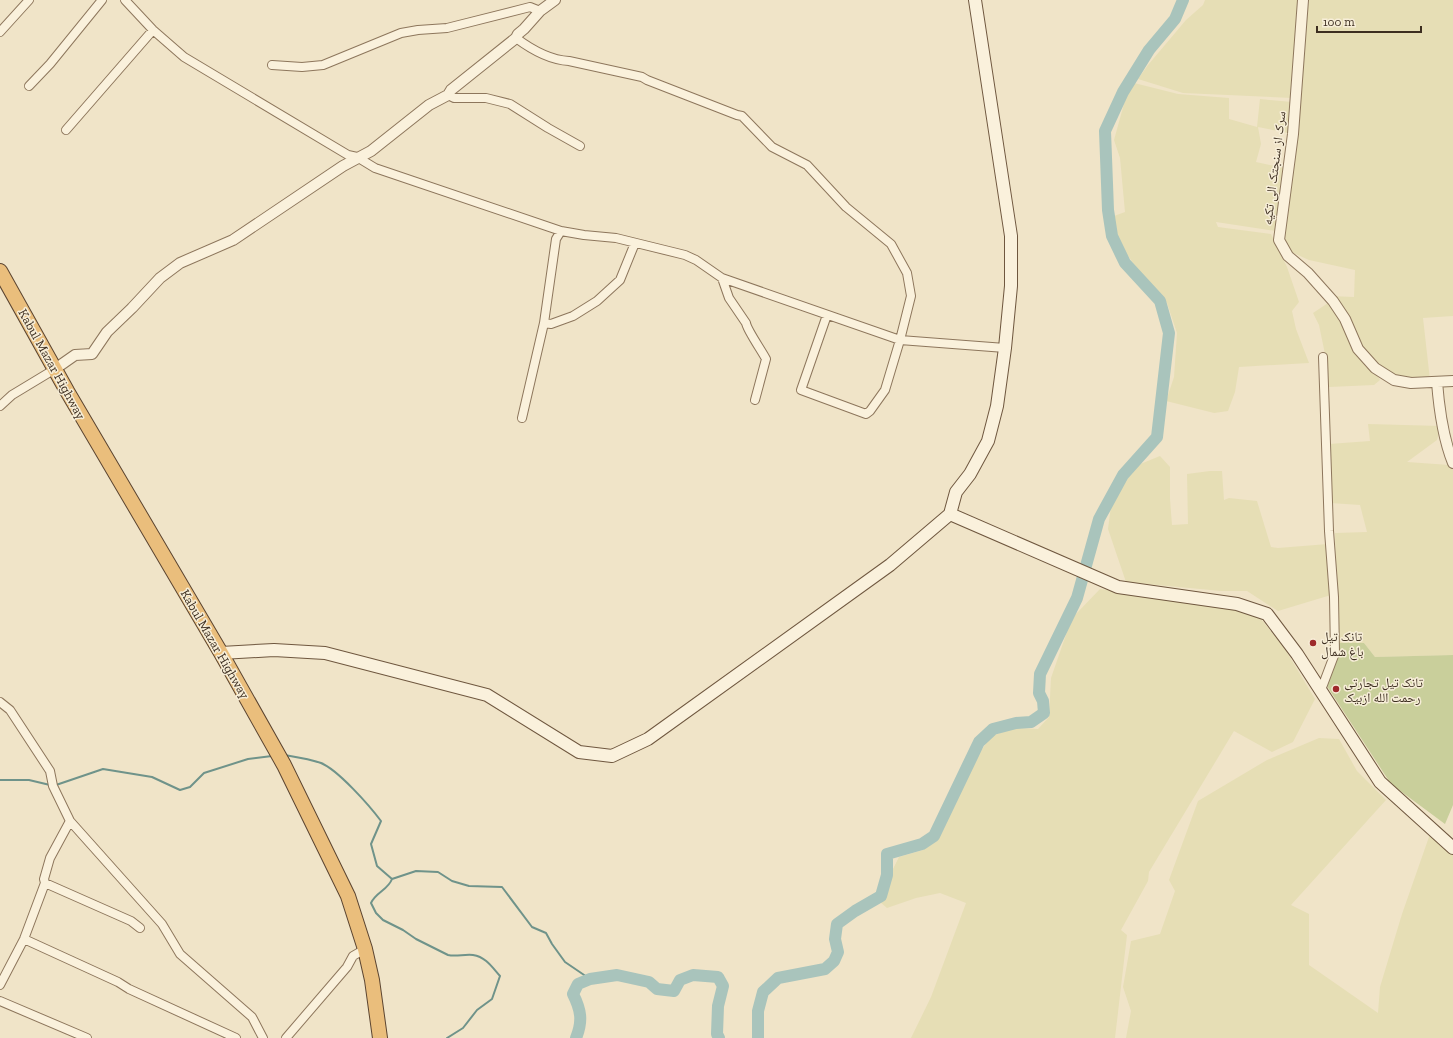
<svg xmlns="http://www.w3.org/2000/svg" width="1453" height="1038" font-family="'Zilla Slab','Noto Naskh Arabic',serif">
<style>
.farmland{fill:#e6deb5}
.green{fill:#c9cf9b}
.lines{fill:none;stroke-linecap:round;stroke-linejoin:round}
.stream{stroke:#6f938a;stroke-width:2}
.river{stroke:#a9c4bc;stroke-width:12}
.minor-casing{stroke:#8d765c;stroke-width:10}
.tertiary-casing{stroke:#8d765c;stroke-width:12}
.secondary-casing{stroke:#6f573f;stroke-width:14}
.trunk-casing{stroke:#5b4430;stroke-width:16}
.minor{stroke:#faf1dc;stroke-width:8}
.tertiary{stroke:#faf1dc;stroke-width:10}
.secondary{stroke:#faf1dc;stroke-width:12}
.trunk{stroke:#eabe7c;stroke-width:14}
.poi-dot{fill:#9e2a2b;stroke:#f7eed8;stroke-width:1.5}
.labels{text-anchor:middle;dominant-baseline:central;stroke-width:3;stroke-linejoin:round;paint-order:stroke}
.street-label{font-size:13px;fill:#3d2e20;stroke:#f7eed8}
.poi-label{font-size:13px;fill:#3d2e20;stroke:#f7eed8;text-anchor:start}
</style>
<rect width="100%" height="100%" fill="#f0e4c8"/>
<path class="farmland" d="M1205,0H1301L1292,98L1183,93L1138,79L1148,65L1186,20L1203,5Z
M1309,0H1453V316L1423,318L1430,380H1400L1374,363L1356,339L1330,296L1354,297L1355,270L1309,260L1289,251L1284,236L1303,46Z
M1134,83L1178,94L1229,98V119L1257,127L1260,99L1292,102L1293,134L1258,127L1261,144L1256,162L1289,169L1276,231L1216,222L1218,227L1271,234L1287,267L1299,302L1292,311L1296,329L1309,363L1239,367L1235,392L1228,411L1214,413L1166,401L1174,377L1177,333L1167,303L1138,270L1119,243L1114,216L1125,212L1120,158L1114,140L1127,93Z
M1328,303L1376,373L1380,380L1374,385L1329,387L1325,354L1319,325L1313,313Z
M1368,424L1441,426L1437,440L1407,462L1449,465L1453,467V655L1375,657L1364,643H1338L1337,623L1335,533L1367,532L1360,505L1330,503L1329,444L1370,441Z
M1160,456L1170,467V499L1172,525L1188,524L1187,474L1210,471H1222L1224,500L1229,498L1257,501L1271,547L1278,548L1328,544L1331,595L1278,611L1247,591H1221L1126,582L1108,529L1111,506L1117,489L1133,467Z
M1100,589L1153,596L1257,614L1285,649L1315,699L1293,742L1272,752L1234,731L1149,872L1148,881L1121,930L1127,935L1115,1038H911L931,997L966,903L940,893L916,898L887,908L880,902L892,871L899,857L923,850L939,832L977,757L991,736L1015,728L1038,729L1049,717L1051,678L1069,626L1075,615Z
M1319,738L1339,739L1357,771L1386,800L1291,905L1309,914V965L1378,1013L1380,987L1402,914L1430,834L1453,854V1038H1126L1131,1011L1123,987L1131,941L1160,934L1175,891L1169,880L1198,801L1267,760Z"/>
<path class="green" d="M1338,643H1364L1375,657L1453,655V805L1445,824L1391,784L1323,680Z"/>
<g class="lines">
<path class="stream" d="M285,755C297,757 310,759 321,763C338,770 369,805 381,821L371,844L377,866L392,879L416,871L438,872L452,881L469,886L502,887L532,927L546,933L552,944L565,962L590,979
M0,780H29L50,785
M56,785L103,769L152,777L180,790L190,787L204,773L248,759L272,756
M392,879C388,890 376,892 371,903L376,913L383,920L403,930L416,939L448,955C456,957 464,954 473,955C486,957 492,967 500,976L492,999L477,1010L463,1028L447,1038"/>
<path class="river" d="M576,1038C583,1021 581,1010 573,994L578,984L590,979L617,975L649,982L657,989L674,991L680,980L693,975L718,977L723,986L718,1006L717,1034L719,1038
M758,1038V1011L763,992L778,978L825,969L834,961L838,952L835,939L837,924L855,911L881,896L887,875V854L922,844L934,836L979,742L993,729L1016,723L1031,722L1044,713L1043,701L1039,693L1040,674L1077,598L1099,519L1123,475L1157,437L1169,333L1160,301L1125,263L1112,236L1108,210L1105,131L1123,92L1149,50L1175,19L1183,0"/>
<g class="minor-casing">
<path id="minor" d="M125,0L153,30L184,57L348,155L357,157L375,168L561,231L584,235L616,238L685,255L696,260L722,278L900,340L1005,348
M0,32L29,0
M516,38C532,50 549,60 569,61L642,77L647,80L737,115L742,116L772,147L807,165L846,207L891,244L907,273L911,296L900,340L885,390L870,411L866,414L801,390L827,315
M272,65L302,67L323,65L401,33L418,30L447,28L530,7L540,11
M29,86L50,64L102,0
M448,95L454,98H486L510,104L548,128L580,146
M66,130L153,30
M722,278L729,298L746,323C747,330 762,351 766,359L755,400
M544,323L551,324L573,316L597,301L620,280L635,243
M0,406L12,395L55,369
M522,418L544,323L556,239L561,231
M1321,690L1335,653L1334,597L1329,531L1323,357
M0,702L10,710L50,771L53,786L70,821L162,924L180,954L252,1017L263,1038
M45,883L131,921L140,928
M24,939L118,982L129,989L236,1038
M0,985L24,939L45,883L44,879L50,858L70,821
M0,1001L87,1038
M286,1038L347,967L353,956L365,949"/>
</g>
<g class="tertiary-casing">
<path id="tertiary" d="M1303,0L1293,134L1279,240L1288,256L1308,273L1333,301L1345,319L1358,349L1375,368L1394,380L1411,383L1453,381
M55,369L75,355L92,354L107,332L132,308L160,278L180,263L233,240L343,166L371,151L429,105L448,95L451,90L516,38L518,34L524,29L540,11L555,0
M1437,382C1439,408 1443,438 1453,463"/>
</g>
<g class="secondary-casing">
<path id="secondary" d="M975,0L1011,236V286L1005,348L997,406L988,441L970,474L956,492L950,514L1118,587L1237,604L1267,614L1297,654L1380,782L1453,848
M221,653L274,650L325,653L487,695L579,752L612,756L648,739L890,565L950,514"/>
</g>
<g class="trunk-casing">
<path id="trunk" d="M0,271L67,391L221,653L284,765L348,896L365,949L372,980L380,1038"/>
</g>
<use href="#minor" class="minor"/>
<use href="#tertiary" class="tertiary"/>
<use href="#secondary" class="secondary"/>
<use href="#trunk" class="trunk"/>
</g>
<g class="poi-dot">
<circle cx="1313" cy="643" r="4"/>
<circle cx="1336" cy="689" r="4"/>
</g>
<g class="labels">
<g class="street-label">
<text transform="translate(1274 168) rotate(-83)">سرک از سنجتک الی تکیه</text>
<text transform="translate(52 364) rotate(61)">Kabul Mazar Highway</text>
<text transform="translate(215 644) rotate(60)">Kabul Mazar Highway</text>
</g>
<g class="poi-label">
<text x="1321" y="636">تانک تیل<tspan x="1321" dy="15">باغ شمال</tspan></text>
<text x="1344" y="682">تانک تیل تجارتی<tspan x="1344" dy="15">رحمت الله ازبیک</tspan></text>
</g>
</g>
<path d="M1317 26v6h104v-6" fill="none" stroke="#3d2e20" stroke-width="2"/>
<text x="1323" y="26" font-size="12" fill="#3d2e20" stroke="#f7eed8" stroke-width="3" paint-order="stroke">100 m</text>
</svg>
